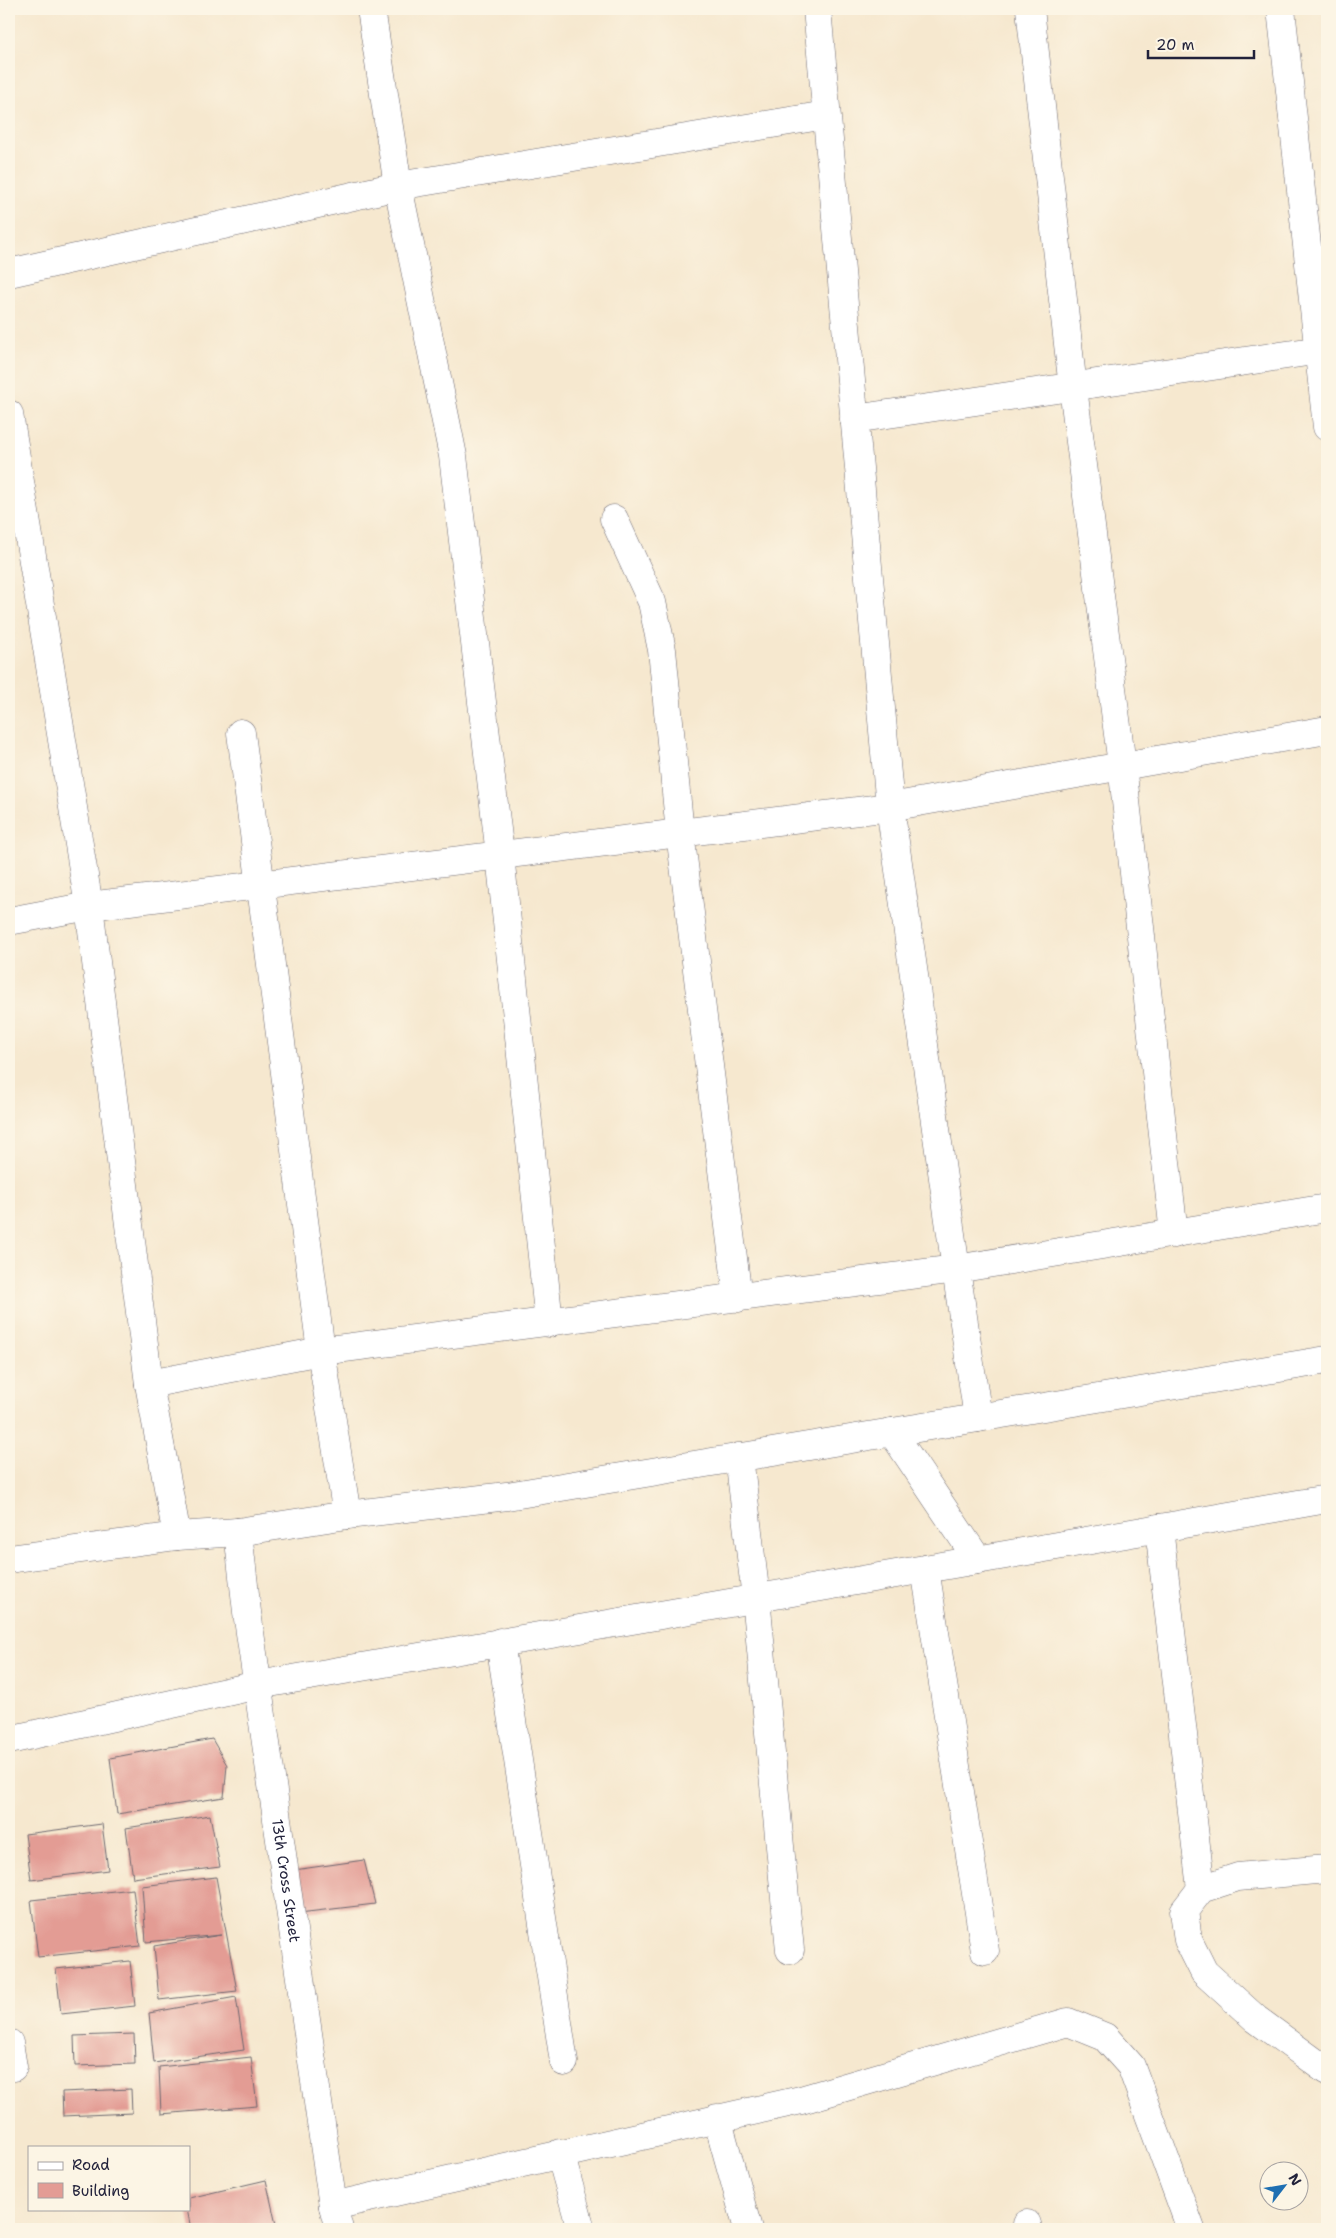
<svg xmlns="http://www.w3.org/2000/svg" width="1336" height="2238" font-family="'Shantell Sans',sans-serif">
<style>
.building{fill:#e39c94}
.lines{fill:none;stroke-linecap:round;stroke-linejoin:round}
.minor-casing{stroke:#6c676f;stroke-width:29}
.minor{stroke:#fff;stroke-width:28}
.labels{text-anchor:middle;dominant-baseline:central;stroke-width:4;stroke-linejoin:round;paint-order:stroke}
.street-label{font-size:15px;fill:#22223b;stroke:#fcf5e5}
</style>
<rect width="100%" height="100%" fill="#fcf5e5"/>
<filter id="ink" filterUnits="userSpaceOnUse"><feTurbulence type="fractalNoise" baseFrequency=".02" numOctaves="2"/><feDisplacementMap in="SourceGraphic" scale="10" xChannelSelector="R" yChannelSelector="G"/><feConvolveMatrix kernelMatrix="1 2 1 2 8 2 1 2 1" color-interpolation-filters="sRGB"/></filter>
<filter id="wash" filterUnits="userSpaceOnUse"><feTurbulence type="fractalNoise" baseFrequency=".0096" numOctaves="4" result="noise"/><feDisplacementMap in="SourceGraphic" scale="20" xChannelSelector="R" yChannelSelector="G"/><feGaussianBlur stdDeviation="1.12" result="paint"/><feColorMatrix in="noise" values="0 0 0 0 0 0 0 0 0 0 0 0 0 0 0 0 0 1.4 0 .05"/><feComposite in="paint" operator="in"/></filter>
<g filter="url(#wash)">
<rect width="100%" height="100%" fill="#f6e8cf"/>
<g id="blocks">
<path class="building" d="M212,1739L227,1765L224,1797L117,1814L110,1758Z
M210,1815L220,1867L133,1878L126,1828Z
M102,1824L108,1870L31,1880L25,1834Z
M364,1860L375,1904L299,1913L294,1870Z
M216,1877L237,1991L159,2000L154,1946L221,1935L146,1942L142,1886Z
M133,1889L140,1946L38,1957L31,1900Z
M130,1961L135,2006L61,2014L56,1969Z
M236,1997L244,2050L154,2063L149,2013Z
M134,2034L135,2064L75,2066L74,2036Z
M251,2057L257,2106L161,2114L159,2067Z
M131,2089L132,2113L63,2116L62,2092Z
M266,2180L277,2229H191L187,2209H189V2198Z"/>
</g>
</g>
<g filter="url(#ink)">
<use href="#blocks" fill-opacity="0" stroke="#6c676f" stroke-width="1"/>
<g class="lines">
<g class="minor-casing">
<g id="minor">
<path d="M371,9L398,186L453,456L500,855L549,1323"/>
<path d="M1030,9L1073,388L1122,765L1174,1234"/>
<path d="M1281,9L1327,427"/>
<path d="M9,273L398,186L826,115"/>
<path d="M9,414L89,906L149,1384L177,1536"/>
<path d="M854,419L1327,349"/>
<path d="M614,519L652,602L662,650L680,833L738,1298"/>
<path d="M241,733L321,1351L347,1515"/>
<path d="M9,921L89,906L890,807L1327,730"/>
<path d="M149,1384L321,1351L956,1269L890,807L817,9"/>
<path d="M978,1418L956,1269L1327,1208"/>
<path d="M892,1432L978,1560"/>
<path d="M739,1457L756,1598L790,1950"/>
<path d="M1159,1528L1201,1889"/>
<path id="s1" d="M238,1532L247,1612L333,2206L339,2229"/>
<path d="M9,1559L177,1536L238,1532L347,1515L507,1496L1327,1360"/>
<path d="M925,1569L985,1951"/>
<path d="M500,1642L564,2062"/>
<path d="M9,1740L258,1685L1327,1499"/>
<path d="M1327,1869L1238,1877L1201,1889L1184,1911L1188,1940L1204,1972L1256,2019L1327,2071"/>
<path d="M9,2043L13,2067"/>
<path d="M717,2118L748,2229"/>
<path d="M560,2153L581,2229"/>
<path d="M333,2206L801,2100L1068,2022L1105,2037L1131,2066L1191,2229"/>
<path d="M1027,2224L1028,2229"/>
</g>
</g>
<use href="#minor" class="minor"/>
</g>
</g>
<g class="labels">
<g class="street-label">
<text stroke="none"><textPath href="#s1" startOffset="352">13th Cross Street</textPath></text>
</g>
</g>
<rect width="1336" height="2238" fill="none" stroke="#fcf5e5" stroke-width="30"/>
<rect x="28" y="2146" width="162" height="65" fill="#fcf5e5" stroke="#a5a1a1"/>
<rect x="38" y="2162" width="25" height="8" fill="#ffffff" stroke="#a5a1a1"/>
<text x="72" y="2170" font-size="15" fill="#22223b">Road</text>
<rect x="38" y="2183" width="25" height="15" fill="#e39c94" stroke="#a5a1a1"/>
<text x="72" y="2196" font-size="15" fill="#22223b">Building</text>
<g transform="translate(1284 2186) rotate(59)"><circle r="24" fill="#fcf5e5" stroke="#a5a1a1"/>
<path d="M0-4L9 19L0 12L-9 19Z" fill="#1f6fb2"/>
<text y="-8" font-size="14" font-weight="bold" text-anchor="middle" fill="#22223b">N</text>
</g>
<path d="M1148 50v8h106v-8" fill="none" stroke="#22223b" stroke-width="2.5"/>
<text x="1156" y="50" font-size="15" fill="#22223b" stroke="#fcf5e5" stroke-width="4" paint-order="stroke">20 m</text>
</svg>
